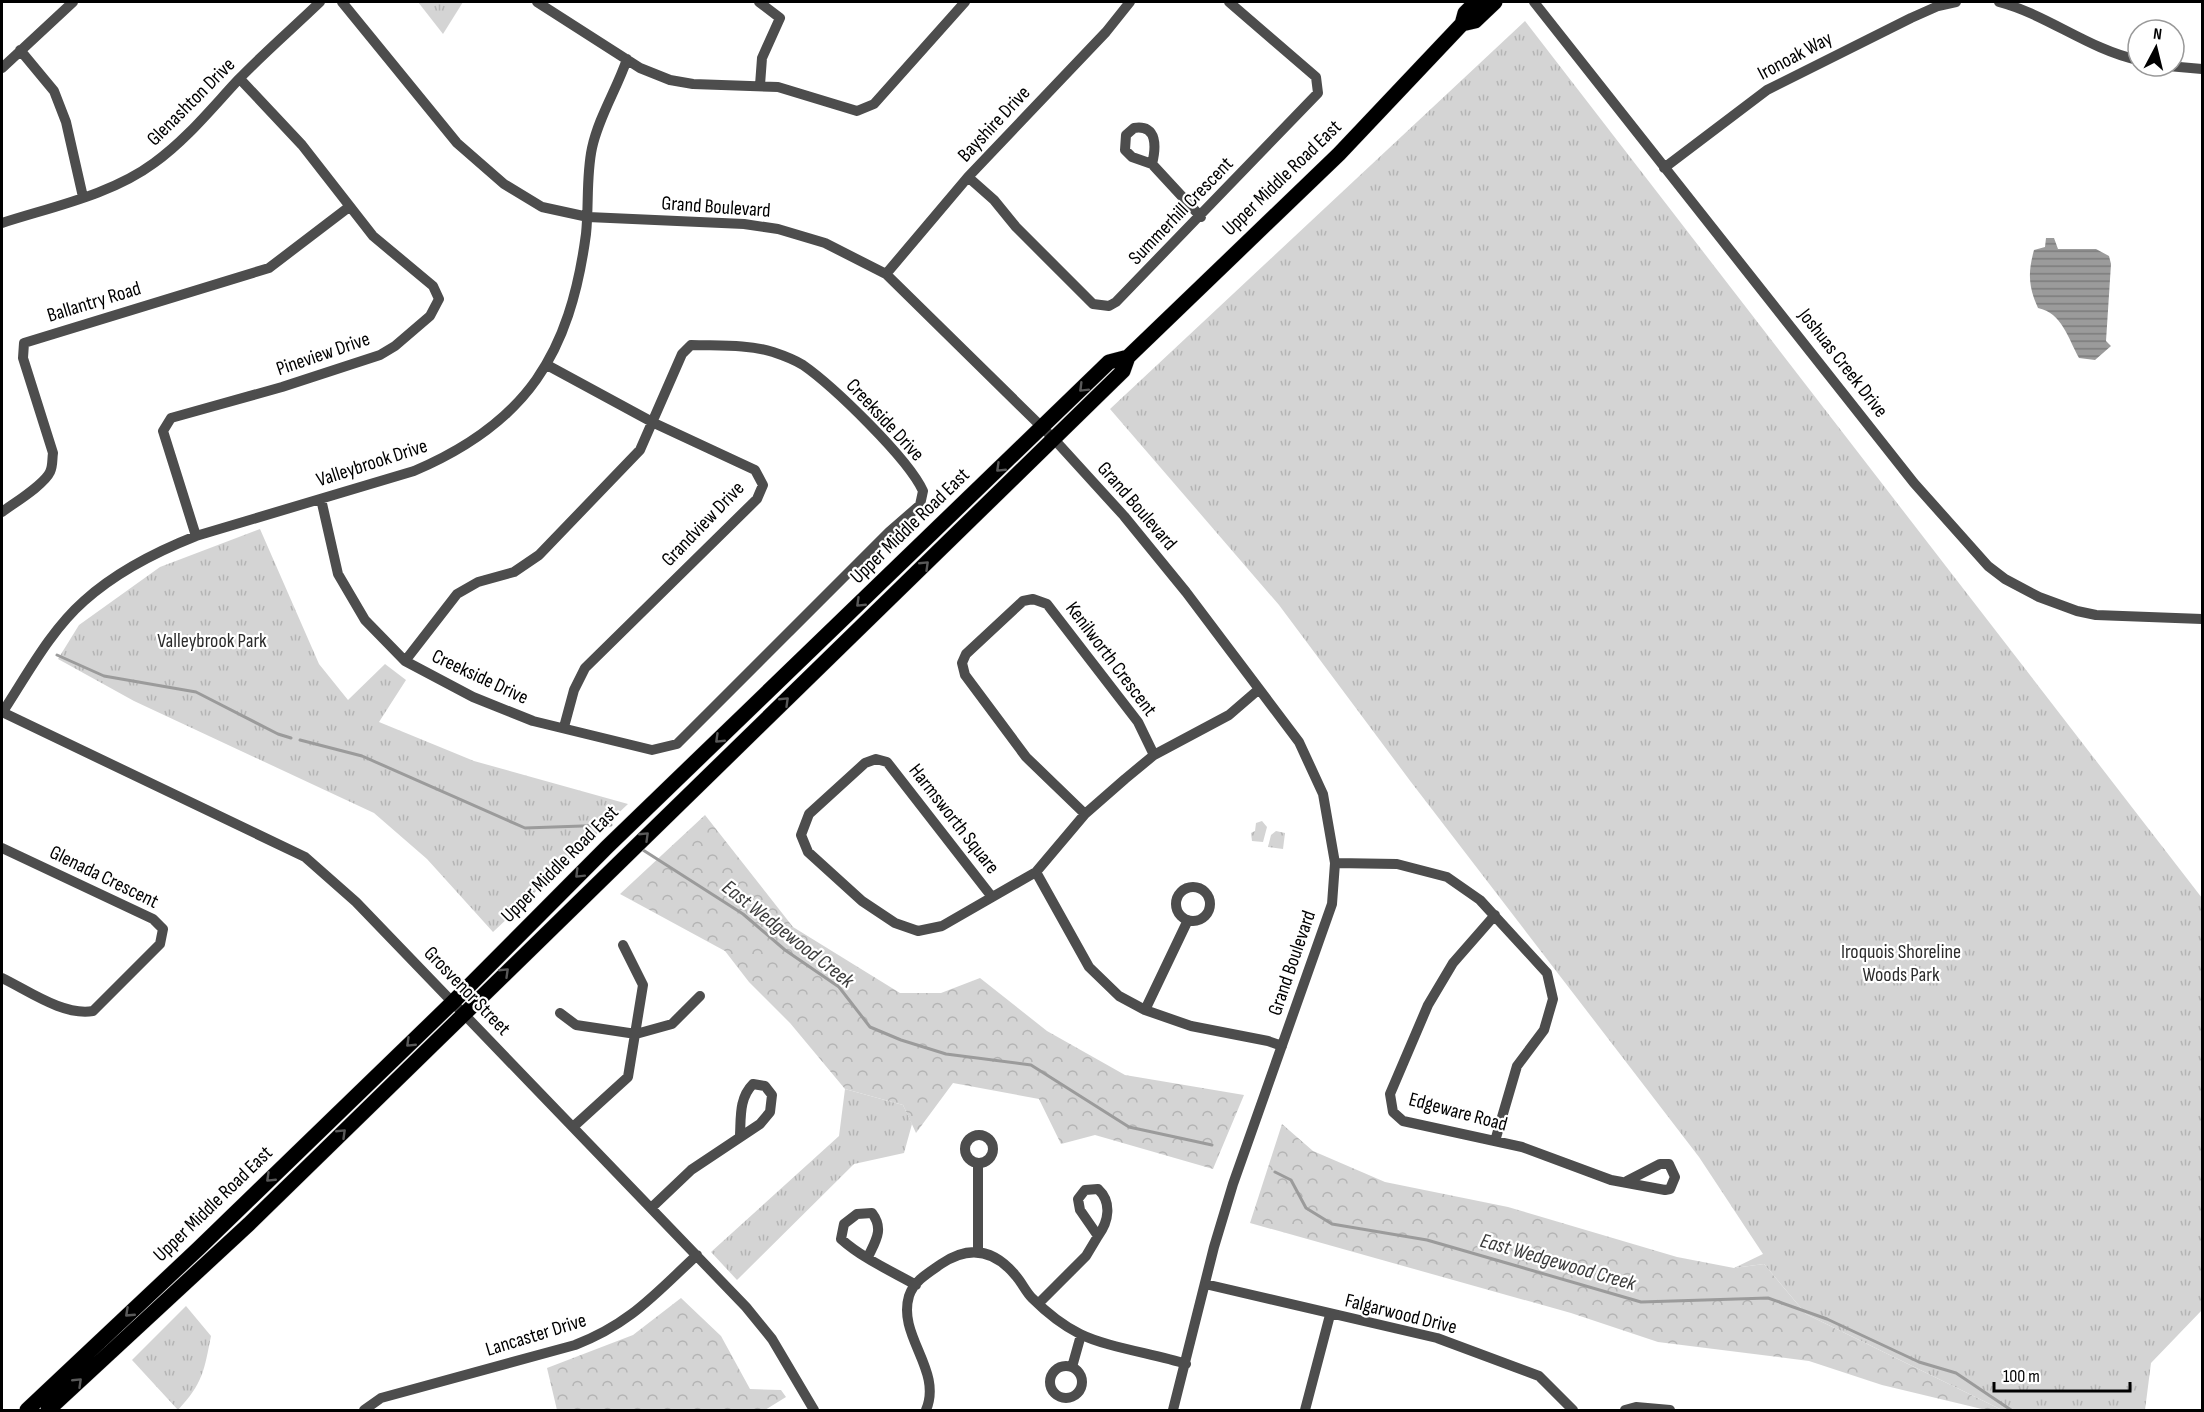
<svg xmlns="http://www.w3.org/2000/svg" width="2204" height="1412" font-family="'Sofia Sans Condensed',sans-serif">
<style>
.forest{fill:url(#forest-crowns)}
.park{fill:url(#park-tufts)}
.water{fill:url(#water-rules)}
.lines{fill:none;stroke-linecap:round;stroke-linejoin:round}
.stream{stroke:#9b9b9b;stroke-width:3}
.major-casing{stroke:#dbdbdb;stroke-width:16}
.minor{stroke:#4d4d4d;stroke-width:10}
.major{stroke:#000;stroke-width:15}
.oneway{stroke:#595959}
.labels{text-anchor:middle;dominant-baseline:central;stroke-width:4.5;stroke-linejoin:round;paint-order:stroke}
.street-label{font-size:20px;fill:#000;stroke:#fff}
.park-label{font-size:20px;fill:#2b2b2b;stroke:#fff}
.water-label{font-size:21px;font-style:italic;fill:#3c3c3c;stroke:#fff}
</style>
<defs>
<pattern id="forest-crowns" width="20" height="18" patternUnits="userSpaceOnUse" patternTransform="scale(1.5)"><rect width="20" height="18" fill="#d4d4d4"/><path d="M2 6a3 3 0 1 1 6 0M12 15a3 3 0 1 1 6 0" fill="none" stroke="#b4b4b4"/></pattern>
<pattern id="park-tufts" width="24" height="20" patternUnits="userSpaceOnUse" patternTransform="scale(1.5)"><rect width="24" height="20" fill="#d4d4d4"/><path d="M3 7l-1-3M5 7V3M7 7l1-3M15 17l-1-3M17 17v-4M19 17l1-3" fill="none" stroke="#b4b4b4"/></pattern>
<pattern id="water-rules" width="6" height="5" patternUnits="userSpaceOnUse" patternTransform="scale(1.5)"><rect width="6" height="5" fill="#9b9b9b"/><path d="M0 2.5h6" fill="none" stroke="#7c7c7c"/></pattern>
</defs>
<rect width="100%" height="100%" fill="#fff"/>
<path class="forest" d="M705,815L793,927L900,993H941L980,978L1047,1031L1125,1075L1244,1095L1213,1169L1095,1135L1061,1144L1039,1099L953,1083L916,1133L903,1105L845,1089L790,1023L749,982L725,951L620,894Z
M1282,1124L1313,1151L1385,1182L1508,1207L1677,1257L1734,1268L1764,1264L1806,1314L2002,1410H1986L1882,1385L1809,1361L1658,1342L1571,1313L1250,1223Z
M681,1298L721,1336L750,1389L781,1390L786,1397L765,1410H557L547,1368L633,1335Z"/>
<path class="park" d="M418,2H463L443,34Z
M1525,21L2202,898V1310L2151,1363L2145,1410H2002L1806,1314L1764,1264L1734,1268L1763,1254L1699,1157L1411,782L1279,605L1110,409Z
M260,529L319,664L348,700L385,664L406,680L379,722L474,761L628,804L493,932L427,859L374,813L134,701L58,659L79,625L160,567Z
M1262,821L1267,827L1263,842L1252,841L1251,833L1255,831L1256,823Z
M1276,831L1285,833L1283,849L1268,847L1271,835Z
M845,1089L903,1105L912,1124L904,1153L854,1164L737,1280L711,1252L839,1136Z
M186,1306L211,1336C204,1371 203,1383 178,1410L132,1360Z"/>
<path class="water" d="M2046,238H2054L2058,249H2096L2109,256L2111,264L2106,341L2111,346L2095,360L2079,358C2068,338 2062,313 2038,308C2028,286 2028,272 2034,250L2045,247Z"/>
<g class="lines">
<path class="stream" d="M57,655L104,676L196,692L278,734L291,738
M300,740L362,756L525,828L611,825
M643,850L743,914L785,950L839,987L870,1027L901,1040L946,1054L1031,1065L1129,1127L1212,1145
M1275,1172L1291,1180L1306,1208L1332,1224L1427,1240L1641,1302L1768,1298L1827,1319L1919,1362L1956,1373L2011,1410"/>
<g class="major-casing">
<path id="major" d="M1462,24L1475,21L1495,2
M27,1410L199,1248L453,1002L607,847L1109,362L1128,357
M48,1410L249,1224L1123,371L1128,357L1339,154L1462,24L1465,13L1476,2"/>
</g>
<path class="minor" d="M342,2L457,143L504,184L542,207L588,217L744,224L778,229L825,243L886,274L1053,438L1124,516L1186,592L1299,742L1323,794L1335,863L1332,904L1233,1184L1214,1247L1173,1410
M537,2L640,68L670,80L693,84L778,87L857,111L874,104L965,2
M759,2L780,18L762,58L760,85
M1534,2L1914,483L1988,566L2005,579L2039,597L2077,611L2096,615L2202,619
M1999,2C2048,15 2088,49 2138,60
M20,50L54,91L66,122L83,197
M2168,66L2202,69
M2,68L73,2
M1134,128C1158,124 1156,148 1152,164L1132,157L1125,150L1126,135Z
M1152,164L1201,217
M1664,168L1767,90L1911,18L1938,6L1956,2
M968,177L994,200L1016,227L1093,304L1109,306L1116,302L1318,93L1316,77L1229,2
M2,223C51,207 111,195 154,163C186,140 211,109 238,80C264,53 293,28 320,2
M886,274L968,177L1106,32L1130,2
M547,365L654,423L755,470L763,485L757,499L585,668L574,690L564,727
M321,499L338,574L365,620L405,661L473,697L533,721L652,750L677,744L889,532L920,505L923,491C908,458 833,386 803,365C795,360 782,355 773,352C747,344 718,346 691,345L682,354L640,450L539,555L514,572L478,582L457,594L405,661
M2,512C14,503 44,485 50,472C53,466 52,459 53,453L23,358L24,343L269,268L349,207
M196,536L163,431L171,418L282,387L380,355L395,346L430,316L439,299L433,286L373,236L302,145L240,79
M2,712L305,857L356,902L746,1307L772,1339L814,1410
M2,713C27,675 50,631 84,601C115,573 158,551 196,536L414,471C527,423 570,354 586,234C589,206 586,176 592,148C599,116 617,89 627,59
M1085,814L1026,757L965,675L962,663L966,654L1023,601L1033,599L1047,604L1138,722L1154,755
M2,848L153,919L163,929L160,944L93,1011C63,1016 29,991 2,978
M1335,863L1397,864L1447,877L1480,900L1547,973L1553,999L1544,1030L1517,1066L1495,1141
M1036,872L1089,967L1119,996L1145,1010L1191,1026L1268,1041L1282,1046
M1176 904a17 17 0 1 1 34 0a17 17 0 1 1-34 0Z
M992,897L887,762L876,759L865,763L809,814L801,835L808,852L862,901L895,923L918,931L942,926L1036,872L1085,814L1125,779L1154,755L1229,715L1258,690
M1495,915L1453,963L1428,1005L1390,1094L1393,1112L1403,1121L1522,1147L1611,1180L1665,1190L1670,1189L1675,1177L1669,1164H1660L1627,1181
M1145,1010L1188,920
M560,1013L576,1025L636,1034L672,1024L700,996
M573,1127L628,1077L643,985L623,945
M965 1149a14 14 0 1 1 28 0a14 14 0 1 1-28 0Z
M978,1163V1251
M1098,1189C1112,1202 1109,1221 1098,1236L1080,1210L1078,1199L1085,1190Z
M651,1208L691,1170L760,1124L770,1112L772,1095L765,1086L753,1084C739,1098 741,1117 740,1135
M868,1257C876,1240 884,1229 872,1213L857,1214L844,1224L841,1239C862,1258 891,1271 916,1285
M1205,1284L1437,1338L1539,1376L1573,1410
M1039,1303L1086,1256L1098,1236
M1050 1382a16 16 0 1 1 32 0a16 16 0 1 1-32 0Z
M1072,1367L1081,1335
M364,1410L381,1398L575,1345C630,1324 655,1294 697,1255
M926,1410C943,1370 897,1336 909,1296C914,1281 928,1273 941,1264C969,1245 994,1249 1016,1276C1022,1283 1026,1292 1032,1298C1045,1311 1064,1326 1080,1334C1106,1347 1155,1354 1186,1364
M1305,1410L1330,1315
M1625,1410L1636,1407L1670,1410"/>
<use href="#major" class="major"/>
</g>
<defs><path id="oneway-chevron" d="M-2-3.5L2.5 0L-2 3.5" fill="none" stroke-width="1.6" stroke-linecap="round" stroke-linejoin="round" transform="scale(1.5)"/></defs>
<g class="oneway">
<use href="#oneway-chevron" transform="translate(1083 388) rotate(135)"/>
<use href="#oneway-chevron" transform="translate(1000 468) rotate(136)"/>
<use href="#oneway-chevron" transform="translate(925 565) rotate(-44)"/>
<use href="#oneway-chevron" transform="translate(860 603) rotate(136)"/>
<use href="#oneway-chevron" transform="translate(785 701) rotate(-44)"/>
<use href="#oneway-chevron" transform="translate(719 739) rotate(136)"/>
<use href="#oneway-chevron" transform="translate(645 836) rotate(-44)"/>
<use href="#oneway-chevron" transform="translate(579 874) rotate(135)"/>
<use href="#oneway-chevron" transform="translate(505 972) rotate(-44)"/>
<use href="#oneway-chevron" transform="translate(410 1043) rotate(136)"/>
<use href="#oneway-chevron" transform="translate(342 1133) rotate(-44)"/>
<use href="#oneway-chevron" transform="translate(270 1178) rotate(136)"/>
<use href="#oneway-chevron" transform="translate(129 1313) rotate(137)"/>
<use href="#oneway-chevron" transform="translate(78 1382) rotate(-44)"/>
</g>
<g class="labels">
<g class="street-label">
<text transform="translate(1795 56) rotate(-28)">Ironoak Way</text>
<text transform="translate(191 102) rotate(-45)">Glenashton Drive</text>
<text transform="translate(994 124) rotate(-47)">Bayshire Drive</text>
<text transform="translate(1282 178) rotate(-44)">Upper Middle Road East</text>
<text transform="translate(716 207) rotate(4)">Grand Boulevard</text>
<text transform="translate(1181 211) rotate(-46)">Summerhill Crescent</text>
<text transform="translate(94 302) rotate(-17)">Ballantry Road</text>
<text transform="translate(323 354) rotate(-19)">Pineview Drive</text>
<text transform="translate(1843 363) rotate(52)">Joshuas Creek Drive</text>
<text transform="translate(885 420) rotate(47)">Creekside Drive</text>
<text transform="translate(372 463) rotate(-18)">Valleybrook Drive</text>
<text transform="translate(1137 506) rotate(49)">Grand Boulevard</text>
<text transform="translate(703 524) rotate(-46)">Grandview Drive</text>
<text transform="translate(910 526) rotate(-44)">Upper Middle Road East</text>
<text transform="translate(1111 659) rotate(53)">Kenilworth Crescent</text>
<text transform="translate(480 677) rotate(25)">Creekside Drive</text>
<text transform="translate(954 819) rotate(52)">Harmsworth Square</text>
<text transform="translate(560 864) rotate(-45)">Upper Middle Road East</text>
<text transform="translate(104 877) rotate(26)">Glenada Crescent</text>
<text transform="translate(1292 963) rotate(-71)">Grand Boulevard</text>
<text transform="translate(467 991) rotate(46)">Grosvenor Street</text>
<text transform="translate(1458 1112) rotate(15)">Edgeware Road</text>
<text transform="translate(213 1204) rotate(-44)">Upper Middle Road East</text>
<text transform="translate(1401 1314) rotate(14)">Falgarwood Drive</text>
<text transform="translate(536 1335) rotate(-17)">Lancaster Drive</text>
</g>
<g class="park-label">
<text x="212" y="641">Valleybrook Park</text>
<text x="1901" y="952">Iroquois Shoreline<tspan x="1901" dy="23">Woods Park</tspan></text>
</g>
<g class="water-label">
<text transform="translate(788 934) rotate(38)">East Wedgewood Creek</text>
<text transform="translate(1558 1262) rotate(16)">East Wedgewood Creek</text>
</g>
</g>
<rect width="2204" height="1412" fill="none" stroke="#000000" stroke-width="6"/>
<g transform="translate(2156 48) rotate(7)"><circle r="28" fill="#ffffff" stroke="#999999" stroke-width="1.5"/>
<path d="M0-4.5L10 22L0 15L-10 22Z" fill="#000000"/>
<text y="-9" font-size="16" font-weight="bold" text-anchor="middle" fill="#000000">N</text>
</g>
<path d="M1994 1382v9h136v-9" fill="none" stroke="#000000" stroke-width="3"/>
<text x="2003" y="1382" font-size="18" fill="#000000" stroke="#ffffff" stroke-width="4.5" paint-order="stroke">100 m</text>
</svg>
